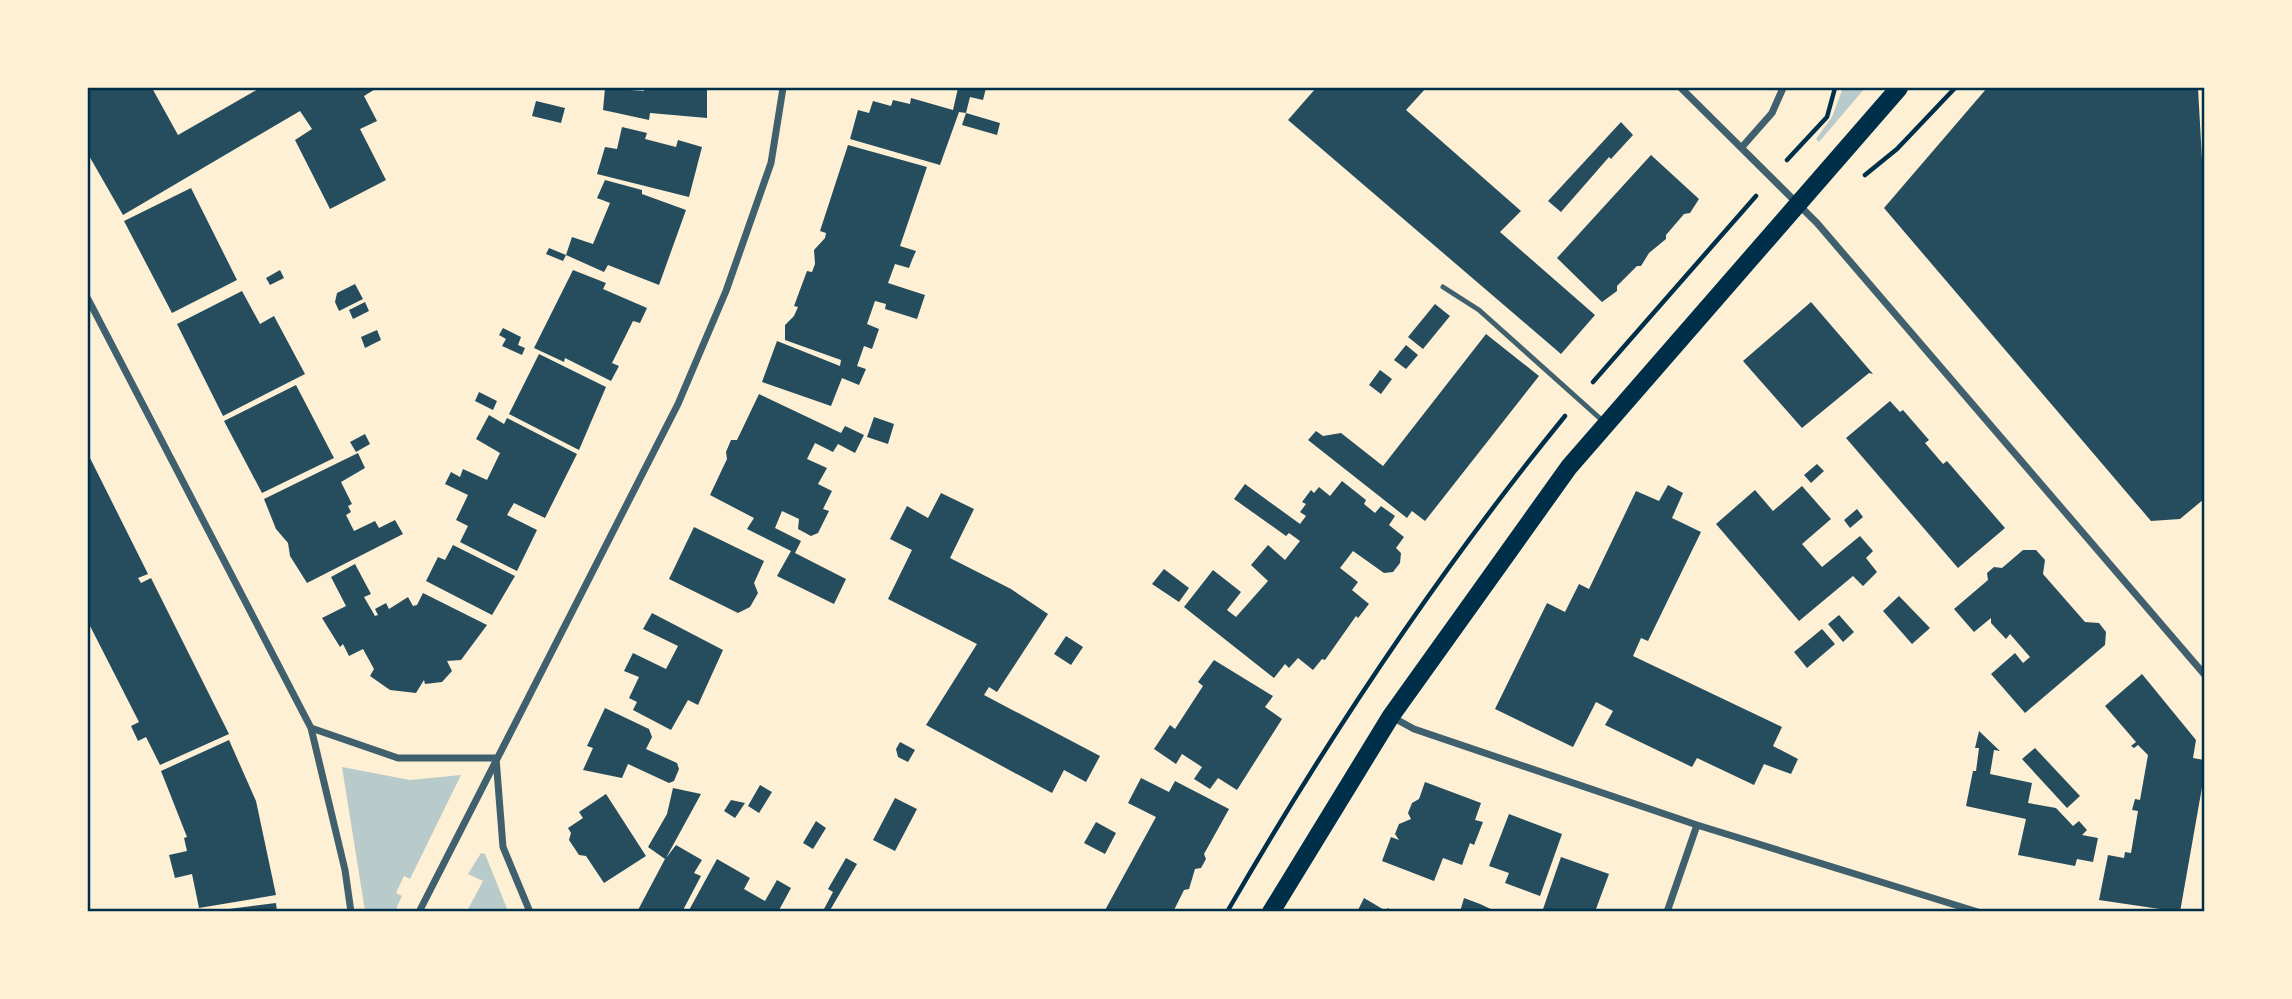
<svg xmlns="http://www.w3.org/2000/svg" width="2292" height="999" font-family="'Noto Sans',sans-serif">
<style>
.green{fill:#b9caca}
.building{fill:#264d5e}
.lines{fill:none;stroke-linecap:round;stroke-linejoin:round}
.path{stroke:#003049;stroke-width:4.5}
.service{stroke:#3f606c;stroke-width:5}
.minor{stroke:#3f606c;stroke-width:7}
.primary{stroke:#003049;stroke-width:18}
.neatline{fill:none;stroke:#003049;stroke-width:2.5}
</style>
<rect width="100%" height="100%" fill="#fdf0d5"/>
<path class="green" d="M1843,88H1865L1819,142L1816,139L1832,117Z
M342,767L410,780L461,775L410,879L404,876L396,893L402,896L395,911H365Z
M481,853L485,854L508,911H467L483,881L468,874Z"/>
<path class="building" d="M88,88H152L178,135L260,88H377L364,96L377,121L360,129L386,180L330,209L295,140L312,129L300,111L123,215L88,154Z
M605,88L644,91V88H707V118L650,113L649,120L603,110Z
M958,88H986L983,100L970,97L966,113L959,112L940,165L850,139L858,110L869,113L873,101L891,106L893,100L910,104L911,98L953,110Z
M1316,88H1426L1406,110L1521,211L1500,232L1595,315L1561,354L1288,120Z
M1987,88H2198L2204,196V499L2180,519L2151,521L1884,208Z
M536,101L565,108L561,123L532,116Z
M966,113L1000,123L997,135L962,125Z
M1621,122L1633,135L1611,159L1609,157L1561,212L1548,201Z
M622,127L647,133L645,139L676,147L678,140L702,147L689,197L597,174L605,147L617,149Z
M848,145L927,167L900,246L916,251L912,260L909,268L895,264L888,283L925,295L917,319L885,309L886,304L875,301L867,324L879,329L872,349L864,346L857,366L866,369L859,385L842,378L831,406L762,382L777,341L840,366L841,360L785,340V325L794,316L798,307L794,306L807,271L812,272L815,264L814,250L825,238L826,233L820,231Z
M1651,155L1699,199L1690,213L1684,214L1666,235V239L1649,253L1641,266H1637L1617,286V291L1602,302L1557,258Z
M605,180L642,190V194L686,210L659,285L608,265L604,272L566,255L563,261L546,254L549,248L566,255L572,237L593,244L610,203L597,198Z
M191,188L237,280L172,313L124,221Z
M280,270L284,278L270,285L266,278Z
M573,270L606,283L603,289L647,308L640,323L633,321L612,363L619,366L611,381L565,358L564,362L534,348Z
M355,284L363,299L339,311L335,302L337,293Z
M242,291L260,324L274,316L305,374L223,416L177,324Z
M365,302L369,311L353,319L349,310Z
M1811,302L1873,374L1869,373L1802,428L1743,361Z
M1435,304L1450,316L1423,349L1408,337Z
M503,328L521,337L518,345L525,348L522,355L502,346L506,339L499,335Z
M377,330L381,340L365,348L361,337Z
M1486,334L1539,376L1425,521L1412,511L1407,518L1308,440L1316,431L1323,436L1341,433L1383,466Z
M1406,345L1418,355L1406,369L1394,360Z
M539,354L606,387L579,450L509,414Z
M1380,370L1392,379L1381,394L1369,385Z
M296,385L334,458L262,493L224,421Z
M479,392L497,401L493,410L475,401Z
M759,394L841,433L845,426L864,435L855,453L838,444L833,452L815,443L807,459L827,468L818,484L832,491L823,509L829,511L818,533L811,536L798,529L799,519L782,511L775,528L801,541L795,553L846,579L834,604L777,576L791,551L747,529L754,518L710,495L727,459L726,452L731,440H737Z
M1890,401L1900,412L1903,410L1929,440L1925,443L1943,464L1947,461L2005,528L1958,568L1846,438Z
M489,415L504,424L507,418L577,454L545,518L514,503L511,508L507,515L537,530L517,571L460,542L468,526L456,520L468,495L445,484L451,472L460,477L463,469L487,480L500,453L476,439Z
M874,417L894,424L888,444L867,437Z
M365,434L370,444L356,452L350,442Z
M358,453L365,468L341,482L352,504L348,506L351,512L346,515L354,531L375,521L379,528L395,520L403,534L307,583L290,556L288,543L276,529L264,499Z
M88,454L148,574L138,578L141,583L151,578L229,734L160,765L146,737L138,741L131,726L139,722L88,622Z
M1817,464L1824,471L1811,483L1804,475Z
M1342,481L1366,500L1364,504L1375,513L1381,506L1395,516L1389,525L1404,537L1396,548L1401,553L1400,563L1393,572L1384,573L1353,551L1340,568L1358,582L1352,590L1369,604L1358,618L1356,616L1325,660L1322,659L1313,670L1298,658L1289,668L1285,664L1274,678L1184,607L1213,570L1241,592L1227,610L1236,617L1268,581L1251,565L1268,545L1285,560L1300,541L1289,533L1286,536L1234,499L1245,484L1300,524L1306,516L1300,512L1306,504L1302,502L1311,490L1314,493L1319,487L1330,496Z
M1668,485L1683,493L1672,518L1701,532L1648,641L1641,638L1633,656L1782,727L1773,746L1798,759L1791,774L1764,764L1754,785L1697,758L1692,767L1605,725L1613,711L1596,702L1573,747L1495,709L1547,603L1565,612L1579,584L1589,589L1636,491L1659,501Z
M1802,486L1831,519L1802,544L1822,567L1860,536L1873,551L1866,558L1877,572L1863,586L1853,576L1799,621L1716,524L1755,490L1773,511Z
M941,493L974,509L950,558L1011,589L1048,614L997,692L989,687L984,695L1100,756L1086,782L1064,770L1052,793L926,725L977,644L888,599L912,550L890,539L907,506L928,518Z
M1857,509L1863,517L1850,528L1844,520Z
M694,527L764,561L754,583L758,593L750,607L738,613L669,579Z
M453,545L515,576L492,615L426,581L438,557L445,560Z
M2023,550H2036L2045,560L2043,574L2085,622L2099,623L2106,632L2105,645L2025,713L1991,674L2015,653L2023,663L2030,657L2010,634L2006,639L1991,623V618L1974,632L1954,609L1988,580L1987,573L1994,567L2002,568Z
M355,564L371,594L364,597L375,616L378,615L375,609L386,603L389,609L408,597L413,606L417,605L423,593L487,625L461,660L447,661L452,671L442,682L425,684L424,680L416,693L390,690L370,676L374,669L363,649L349,656L343,644L340,647L322,618L346,606L331,577Z
M1164,569L1189,588L1179,602L1152,584Z
M1899,596L1930,628L1912,644L1883,611Z
M652,613L723,650L698,705L688,700L671,730L633,710L637,702L629,698L639,677L624,671L633,653L666,669L678,646L643,629Z
M1839,615L1854,632L1843,642L1828,624Z
M1822,629L1835,644L1807,668L1794,652Z
M1066,636L1083,647L1071,665L1054,654Z
M1214,660L1273,696L1265,707L1282,719L1237,790L1218,778L1210,789L1194,779L1202,767L1182,754L1176,764L1154,749L1170,725L1175,729L1203,686L1198,682Z
M2142,674L2196,740L2193,758L2204,760V776L2180,912L2099,900L2108,855L2124,858L2125,852L2131,853L2138,811L2132,810L2135,799L2140,800L2148,755L2138,745L2134,748L2131,746L2136,742L2105,706Z
M605,708L649,729L652,737L646,749L677,763L679,769L674,781L669,783L628,764L622,778L583,770L593,748L587,746Z
M1979,731L2000,751L1994,750L1990,774L2032,783L2028,803L2056,808L2073,826L2079,821L2087,830L2082,835L2098,838L2093,862L2077,859L2075,866L2018,855L2026,819L1966,806L1973,771H1976L1979,748H1975Z
M229,740L256,801L276,895L199,908L192,874L175,878L169,855L187,851L184,838L187,837L161,771Z
M900,742L915,750L908,762L898,757L896,749Z
M2035,748L2080,796L2067,808L2022,759Z
M1141,778L1169,792L1175,781L1229,809L1204,854L1206,859L1201,868L1195,869L1189,889L1184,890L1173,912H1104L1156,817L1128,803Z
M1425,782L1481,803L1475,820L1483,822L1474,845L1470,843L1462,865L1443,858L1434,881L1382,861L1391,837L1399,840L1395,834L1399,824L1411,819L1408,813L1412,803L1419,799Z
M760,785L772,792L759,813L748,806Z
M673,788L701,794L666,858L676,845L702,860L694,873L701,876L682,912H640L638,910L665,859L648,847L667,814Z
M606,794L646,856L604,883L586,856L579,855L569,840L571,833L568,828L583,818L579,812Z
M895,798L917,809L895,851L873,840Z
M731,800L745,803L735,818L724,811Z
M1509,814L1562,834L1540,896L1505,883L1509,873L1489,866Z
M816,821L826,828L813,849L803,843Z
M1096,822L1116,833L1105,854L1084,843Z
M1561,857L1609,874L1596,909L1603,912H1542Z
M846,858L857,864L829,912L824,909L833,892L828,889Z
M717,859L750,878L744,889L765,901L777,880L791,888L778,912H688Z
M1364,898L1386,911L1388,908L1394,912H1357Z
M1464,898L1480,904L1497,912H1460Z
M276,903L277,912H221V910Z"/>
<g class="lines">
<path class="path" d="M1787,160L1827,117L1835,88
M1865,175L1897,149L1955,88
M1593,382L1756,196
M1227,912C1328,737 1438,572 1565,416"/>
<path class="service" d="M1443,287L1479,310L1604,422"/>
<path class="minor" d="M1681,88L1817,223L2204,674
M1742,147L1772,113L1783,88
M88,299L311,728L345,870L351,912
M1392,717L1414,729L1697,825L1978,912
M311,728L398,758H496L503,847L530,912
M419,912L678,404L726,291L771,163L783,88
M1667,912L1697,825"/>
<path class="primary" d="M1271,912L1391,716L1569,467L1899,88"/>
</g>
<rect width="2292" height="999" fill="none" stroke="#fdf0d5" stroke-width="178"/>
<rect x="89" y="89" width="2114" height="821" class="neatline"/>
</svg>
